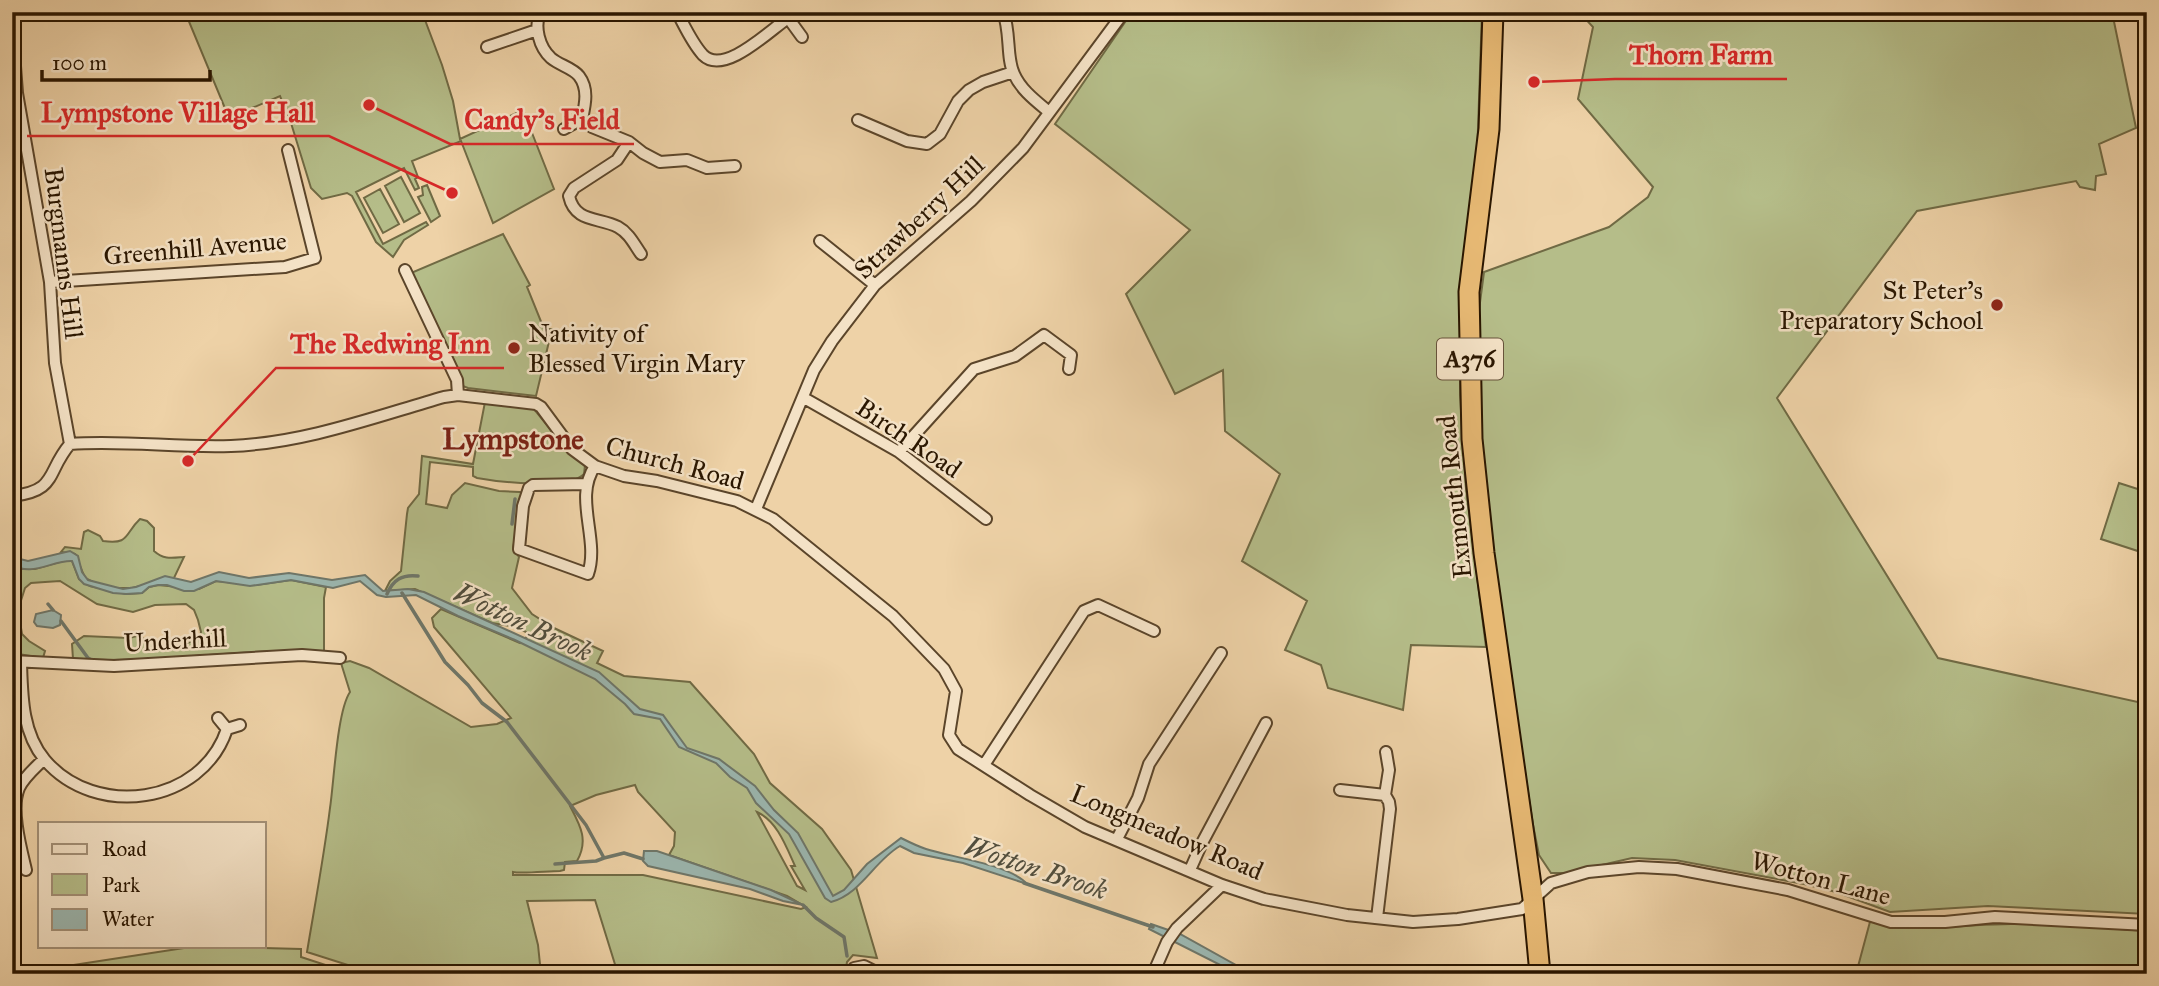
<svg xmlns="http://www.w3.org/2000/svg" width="2159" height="986" font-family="'IM FELL Great Primer',serif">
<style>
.green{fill:#b5bd89;stroke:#706a44;stroke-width:2;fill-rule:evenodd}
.water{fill:#9bb6af;stroke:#6e7669;stroke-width:2}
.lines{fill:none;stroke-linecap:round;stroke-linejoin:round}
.stream{stroke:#6e7669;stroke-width:3.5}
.minor-casing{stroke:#5b452a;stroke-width:14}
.trunk-casing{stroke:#2a1600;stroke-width:23}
.minor{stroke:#f4e2c6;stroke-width:10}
.trunk{stroke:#e7b974;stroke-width:19}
.poi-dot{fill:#8f2418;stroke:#f4e2c6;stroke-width:2.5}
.labels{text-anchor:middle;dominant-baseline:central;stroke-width:5;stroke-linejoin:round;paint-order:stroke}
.shield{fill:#f4e2c6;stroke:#67533b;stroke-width:2}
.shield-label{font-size:24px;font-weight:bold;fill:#2a1600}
.street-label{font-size:26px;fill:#2a1600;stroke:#f4e2c6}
.poi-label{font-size:26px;fill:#2a1600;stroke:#f4e2c6;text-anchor:end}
.water-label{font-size:28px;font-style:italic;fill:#524e3d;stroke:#f4e2c6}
.quarter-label{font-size:30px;font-weight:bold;fill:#7a1f14;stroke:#f4e2c6}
.leader{fill:none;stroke:#d62828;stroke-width:2.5}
.callout-dot{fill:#d62828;stroke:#f4e2c6;stroke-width:2.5}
.callout-label{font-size:28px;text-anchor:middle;font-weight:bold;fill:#d62828;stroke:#f4e2c6;stroke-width:5;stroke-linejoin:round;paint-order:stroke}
</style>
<rect width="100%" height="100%" fill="#eed2a7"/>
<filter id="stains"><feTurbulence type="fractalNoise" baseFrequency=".00286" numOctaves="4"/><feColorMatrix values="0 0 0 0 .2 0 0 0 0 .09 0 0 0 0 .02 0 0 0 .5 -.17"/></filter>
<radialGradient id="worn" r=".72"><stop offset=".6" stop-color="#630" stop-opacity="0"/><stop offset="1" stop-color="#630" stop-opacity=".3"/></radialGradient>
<path class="green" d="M185,12H416L425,20L442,65L453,101L460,139L523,110L554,189L493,223L461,141L412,161L418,177L415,179L419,188L415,190L404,168L356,192L383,244L426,222L428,225L404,240L393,257L376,242L352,196L347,193L322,199L311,188L291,123L280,96L229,118Z
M1132,12H1482L1477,157L1461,279L1460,395L1466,489L1486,647L1411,645L1403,710L1328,688L1321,665L1285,650L1307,601L1242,561L1280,474L1225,431L1223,370L1175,394L1126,294L1190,230L1055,124Z
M1510,12H2112L2136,128L2099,144L2106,174L2096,176L2095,190L2080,187L2076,181L1917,211L1777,398L1938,658L2147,704V914L1988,906L1890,912L1836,892L1804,884L1675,860L1632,858L1567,873H1551L1539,855L1533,825L1481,480L1477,325L1484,272L1609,227L1648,197L1653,187L1578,99L1593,27L1581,14Z
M401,177L420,213L404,222L385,186Z
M427,185L440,216L431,222L418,197L423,195L422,187Z
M380,189L399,224L383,233L364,198Z
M503,234L530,285L527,287L544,329H552L536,396L468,388L460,385L411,273Z
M485,402L534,409L564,446L585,465L584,474C570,490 499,482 477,478L473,476V467L430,462L426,504L447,508L452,495L465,483L499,491L520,492L524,494L513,548L519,557L512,588L532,614L554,628L603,651L597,663L624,676L690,682L754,754L770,783L822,829L851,870L877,958L853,955L847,962L845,974H618L595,900L527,901L538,945L541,974H376L307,952C315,904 324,856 330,808C334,782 337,711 350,692L341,663L350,661L369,668L471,727L497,724L511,718L434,627L432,618L441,609L520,643L530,634L516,627L492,623L415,589L385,591L390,581L401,571L407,514L408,508L419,494L422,456L473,464ZM635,785L638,792L675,832L674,846L669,855L787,896L806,907L801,909L643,875H513V872C522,874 548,871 560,871L564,870L565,862L577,861C589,840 580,825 570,806L596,795ZM757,812C777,821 786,846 795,866H791L805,890L797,886Z
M2119,483L2147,492V554L2101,539Z
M140,519L147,521L154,528V551C164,560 172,558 184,557L174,578L132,588H114L95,583L85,578L75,554L61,552L65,547L81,549L84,532L88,530L100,536L103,541C130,545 124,534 140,519Z
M63,561H72L79,579L90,586L126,594L142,593L149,587L158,585L199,589L216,581L256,585L291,580L326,587L324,598V651C240,648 157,664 73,659L72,644L84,636L129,638L137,636L170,649L199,639L201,632L198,620L194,610L186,604L155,605L133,612L97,604L60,581L45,582L31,583L25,588L18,610L22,634L29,641L45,651L43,658L12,653V589L17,569H35Z
M1871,918C1917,934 1964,924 2011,924C2056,923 2101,928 2147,931V974H1856Z
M197,946L301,949V957L353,974H15Z"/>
<path class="water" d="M70,551L78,556L82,572L88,580L123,589L136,587L165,576L191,582L219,572L249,578L289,573L332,580L365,575L383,591L408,589L424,592L599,672L640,709L663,715L687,748L719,759L755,786L774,810L798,833L833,896L844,890L867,864L901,838C909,842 917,846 926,849C951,857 1011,865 1027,884L963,863L914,853L900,846C874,861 861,894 831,902L825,898L789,834L756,803L747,788L730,777L716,763L679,747L660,719L634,714L625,704L595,679L515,640L458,616L416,595L386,597L377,595L360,581L333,588L291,580L250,586L216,581L194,591H184L167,585H158L149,587L142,593L126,594L113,593L84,584L79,579L72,561C53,560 30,578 12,564V557L28,561Z
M53,610L61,615L60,625L53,628L37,626L34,622L36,614Z
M644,851H657L771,890L803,905L783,901L750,889L648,866L643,861Z
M1151,924L1180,934L1252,974H1238L1149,929Z"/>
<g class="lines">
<path class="stream" d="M512,524L515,499
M402,593L445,662L468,685L482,703L507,722L586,825L604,858L624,853L643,859
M387,594C393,580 402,574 418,576
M48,604L53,610
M61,621L88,658L94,661
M555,864L596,861L604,858
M1024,883L1153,927
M803,905L816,918L844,937L847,956"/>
<g class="minor-casing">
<path id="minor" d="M540,12C534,27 539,47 551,58C559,65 573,68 579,76C589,89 585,105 582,119L592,127L629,142L643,153L660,162L687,160L707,168L735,166
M677,12C685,27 692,43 703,55C724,76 769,31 788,18
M1003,12C1011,32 1006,58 1014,74C1021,90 1036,101 1049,112
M786,15L802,37
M12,26L17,93L50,282L55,363L70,444
M487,47L537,30
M858,120L907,141L927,144L940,134L958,101L969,90L983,82L1013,72
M564,129L582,119
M629,142L617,160L574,188L569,196C575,223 599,217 618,227C629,233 634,244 641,254
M820,241L875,285
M405,270L457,380L458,395
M50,282L285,267L315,258L288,150
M804,398L899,452L986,519
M70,444C124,440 177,448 231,446C305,443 374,417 444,397L458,395L536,404L541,407L572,449L595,466L624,476L657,481L737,501L773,519L893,616L944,669L956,691L949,735L958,749L1030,795L1085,827L1222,885L1264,899L1347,915L1413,922L1458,919L1522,909L1551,883L1588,872L1639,867L1677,869L1788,890L1891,922H1945L1995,917L2147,925
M899,452L974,369L1015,356L1044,335L1071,355L1069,369
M586,484L533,485L529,488L523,506L519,549L588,574C600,539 573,498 595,466
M12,496C58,491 46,472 70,444
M756,509L814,370L832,341L875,285L971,201L1023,148L1124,12
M12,661L114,666L302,655L340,658
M21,662C22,695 22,733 45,760C95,819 202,805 227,729
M218,718L227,729L240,725
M984,765L1084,611L1098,605L1154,631
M1340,790L1385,795L1389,770L1386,752
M1117,839L1138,798L1149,764L1221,653
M26,870C21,849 10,809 19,788C24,777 35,768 44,759
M1190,870L1202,843L1266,723
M1377,918L1390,809L1389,802L1385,795
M851,974L854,968L864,966L880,974
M1153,974L1167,942L1177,928L1222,885"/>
</g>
<g class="trunk-casing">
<path id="trunk" d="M1493,12L1489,129L1469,292L1472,439L1484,553L1533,899L1540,974"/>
</g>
<use href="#minor" class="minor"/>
<use href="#trunk" class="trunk"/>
</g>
<g class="poi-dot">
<circle cx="1997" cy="305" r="7"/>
<circle cx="514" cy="348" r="7"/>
</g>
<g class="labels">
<rect class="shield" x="1437" y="338.5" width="66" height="41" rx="5"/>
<g class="shield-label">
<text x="1470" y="359">A376</text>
</g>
<g class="street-label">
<text transform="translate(919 217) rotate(-43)">Strawberry Hill</text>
<text transform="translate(195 248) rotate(-5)">Greenhill Avenue</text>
<text transform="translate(64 253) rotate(83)">Burgmanns Hill</text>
<text transform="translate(909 438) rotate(34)">Birch Road</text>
<text transform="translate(675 463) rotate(15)">Church Road</text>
<text transform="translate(1454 497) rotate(-96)">Exmouth Road</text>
<text transform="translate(175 640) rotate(-3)">Underhill</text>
<text transform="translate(1167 832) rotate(23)">Longmeadow Road</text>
<text transform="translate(1821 878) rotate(15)">Wotton Lane</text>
</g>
<g class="poi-label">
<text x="1983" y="290">St Peter's<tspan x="1983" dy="30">Preparatory School</tspan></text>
<text x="528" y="333" text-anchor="start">Nativity of<tspan x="528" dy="30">Blessed Virgin Mary</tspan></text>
</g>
<g class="water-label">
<text transform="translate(523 622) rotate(25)">Wotton Brook</text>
<text transform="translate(1036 868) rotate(18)">Wotton Brook</text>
</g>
<g class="quarter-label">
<text x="513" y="439">Lympstone</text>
</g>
</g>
<path class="leader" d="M1534 82L1615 79H1787M452 193L329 136H27M369 105L450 144H634M188 461L276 368H504"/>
<g class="callout-dot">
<circle cx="1534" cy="82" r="7"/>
<circle cx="452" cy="193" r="7"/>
<circle cx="369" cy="105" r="7"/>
<circle cx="188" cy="461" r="7"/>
</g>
<g class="callout-label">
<text x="1701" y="64">Thorn Farm</text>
<text x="178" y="122">Lympstone Village Hall</text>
<text x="542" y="129">Candy's Field</text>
<text x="390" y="353">The Redwing Inn</text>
</g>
<rect width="2159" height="986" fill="none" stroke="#eed2a7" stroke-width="42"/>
<rect x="14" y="14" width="2131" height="958" fill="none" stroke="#2a1600" stroke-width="3.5"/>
<rect x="21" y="21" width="2117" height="944" fill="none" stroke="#2a1600" stroke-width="2"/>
<rect x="38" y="822" width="228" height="126" fill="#f4e2c6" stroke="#a39077" stroke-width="2"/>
<rect x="52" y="844" width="35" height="10" fill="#f4e2c6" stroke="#a39077" stroke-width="2"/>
<text x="102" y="856" font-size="21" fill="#2a1600">Road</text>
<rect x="52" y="874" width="35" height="21" fill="#b5bd89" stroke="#a39077" stroke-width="2"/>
<text x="102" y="892" font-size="21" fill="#2a1600">Park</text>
<rect x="52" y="909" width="35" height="21" fill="#9bb6af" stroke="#a39077" stroke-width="2"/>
<text x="102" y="926" font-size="21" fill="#2a1600">Water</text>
<path d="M42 70v10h168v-10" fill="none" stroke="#2a1600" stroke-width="3.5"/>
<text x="52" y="70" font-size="21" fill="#2a1600" stroke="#f4e2c6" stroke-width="5" paint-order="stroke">100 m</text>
<rect width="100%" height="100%" filter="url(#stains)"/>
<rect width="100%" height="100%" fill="url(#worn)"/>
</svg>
